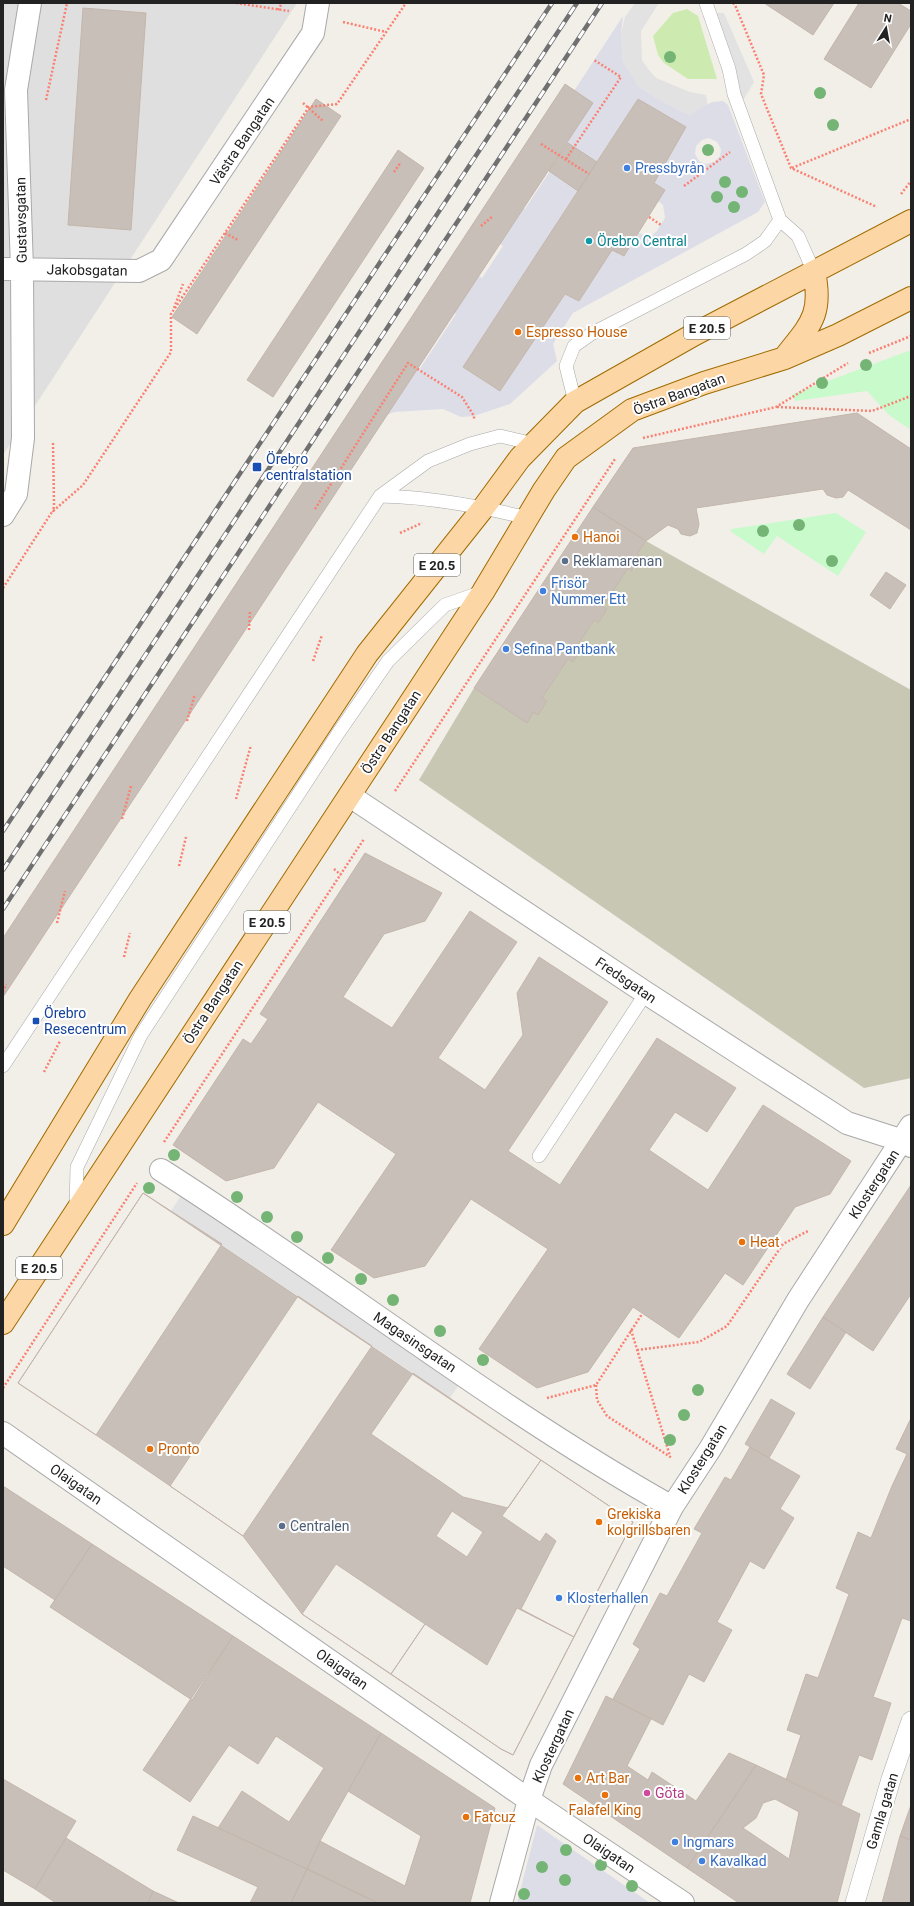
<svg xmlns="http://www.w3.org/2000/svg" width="914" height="1906" font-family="Roboto,sans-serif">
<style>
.residential{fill:#e0dfdf}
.construction{fill:#c7c7b4}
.grass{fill:#cdebb0}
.park{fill:#c8facc}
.parking{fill:#e2e2e2}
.plaza{fill:#dddde8;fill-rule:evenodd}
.building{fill:#c7bfb8;stroke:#c4b6ab;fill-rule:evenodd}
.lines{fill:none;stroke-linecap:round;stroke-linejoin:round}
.service-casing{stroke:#a9a9a9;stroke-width:14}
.pedestrian-casing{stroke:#a9a9a9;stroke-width:20}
.minor-casing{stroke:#a9a9a9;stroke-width:24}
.primary-casing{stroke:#a06b00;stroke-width:24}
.path{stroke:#fa8072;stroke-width:2.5;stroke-dasharray:2 2;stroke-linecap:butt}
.service{stroke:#fff;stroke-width:13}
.pedestrian{stroke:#fff;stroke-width:19}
.minor{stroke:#fff;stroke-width:22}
.primary{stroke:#fcd6a4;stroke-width:22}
.rail-casing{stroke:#707070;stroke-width:4.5}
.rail{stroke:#fff;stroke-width:3;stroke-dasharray:9;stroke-linecap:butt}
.tree{fill:#74b475}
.shop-dot{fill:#3f7fe0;stroke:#fff;stroke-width:1.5}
.culture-dot{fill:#0f9aa8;stroke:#fff;stroke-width:1.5}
.food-dot{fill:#e8710a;stroke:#fff;stroke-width:1.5}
.transit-dot{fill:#1a4fb4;stroke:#fff;stroke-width:1.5}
.service-dot{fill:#5c6f8a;stroke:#fff;stroke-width:1.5}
.hotel-dot{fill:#d1479c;stroke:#fff;stroke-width:1.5}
.labels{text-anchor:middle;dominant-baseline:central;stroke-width:4;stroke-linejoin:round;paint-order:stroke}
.shield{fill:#fff;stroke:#646464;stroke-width:1}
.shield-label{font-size:13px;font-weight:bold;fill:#222}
.street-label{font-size:14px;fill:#222;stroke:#fff}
.shop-label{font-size:14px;fill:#366cbe;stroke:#fff;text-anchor:start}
.culture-label{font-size:14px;fill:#0d838f;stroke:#fff;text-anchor:start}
.food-label{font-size:14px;fill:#c56008;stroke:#fff;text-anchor:start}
.transit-label{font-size:14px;fill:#164399;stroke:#fff;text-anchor:start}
.service-label{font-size:14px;fill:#4e5e75;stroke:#fff;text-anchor:start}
.hotel-label{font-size:14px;fill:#b23c85;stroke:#fff;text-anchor:start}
</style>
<rect width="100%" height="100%" fill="#f2efe9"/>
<path class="residential" d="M3,3H297L3,455Z"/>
<path class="construction" d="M646,541L911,690V1078L864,1088L419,780L474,688L526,722L533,712L538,715L547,701L542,698L568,659L573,662L581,649L577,646L594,620L598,623L607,609L603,607L628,568L633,571L641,557L637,554Z"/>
<path class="grass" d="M687,9L698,16L717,79H688L664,63L658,55L653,36L673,13Z"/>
<path class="park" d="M911,350V430L889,415L867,391L795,401L793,394Z
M836,513L866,532L838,576L777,536L764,554L730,531L732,529Z"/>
<path class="parking" d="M635,3H659L641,31L642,60L648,69L656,78L690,92L706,95L708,106L689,115L663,102L638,86L627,71L623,62L621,34L625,17Z
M707,13H724L754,82L743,100Z
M186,1188L464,1377L450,1398L171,1211Z"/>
<path class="plaza" d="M623,16L621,34L623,62L638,86L663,102L689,115L712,102L723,101L728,105L765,202L758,212L573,313L553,344L557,361L510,404L474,416L461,417L443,409L394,412L352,430L399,357L419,370L456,314L445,308L461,264L482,278L503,246L482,233L515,203L525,209L558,159L538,146ZM638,99L686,127L654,183L665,190L658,201L663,205L665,218L657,231L652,235L646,236L639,233L624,256L612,250L579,301L565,294L500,391L463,367ZM709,138L717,142L721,149L720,156L714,162L706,164L699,161L695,154L696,146L702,140Z
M537,1825L650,1903H517Z"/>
<path class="building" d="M764,3H834L813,35Z
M859,3H898L911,11V24L871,88L824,59Z
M83,8L146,13L131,230L68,225Z
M565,84L593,103L3,997V938Z
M316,99L341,116L197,334L172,317Z
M638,99L686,127L654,183L665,190L624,256L612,250L579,301L565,294L500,391L463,367Z
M568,143L597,162L578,191L549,171Z
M398,150L424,168L273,397L247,380Z
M857,413L911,449V530L848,490L843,497L836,498L827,495L823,489L696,508L699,524L697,533L690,536L681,534L678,529L668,525L646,541L593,507L633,448Z
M593,507L646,541L637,554L642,557L632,571L628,568L603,607L607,609L598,623L594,620L577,646L581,649L573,662L568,659L542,698L547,701L538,715L533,712L527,723L474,688Z
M886,572L906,585L890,609L870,595Z
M365,853L442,893L425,921L384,934L343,997L392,1028L470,911L517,942L438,1058L485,1090L523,1035L517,993L539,957L608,1002L508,1151L560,1185L657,1038L736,1088L707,1132L675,1112L649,1150L708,1190L763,1105L851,1161L830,1194L795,1207L743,1285L725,1273L679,1338L633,1307L588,1372L537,1388L479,1349L548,1249L471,1199L425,1266L374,1278L331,1250L396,1154L318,1102L274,1168L226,1181L173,1145L243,1039L251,1044L268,1019L260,1014Z
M911,1185V1294L873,1351L823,1317Z
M143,1193L633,1522L513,1755L501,1749L302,1614L243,1536L96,1435L18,1383ZM452,1511L483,1532L467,1557L436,1536Z
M143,1193L222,1244L96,1435L18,1383Z
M298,1296L372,1346L243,1536L170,1486Z
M823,1317L846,1332L810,1389L787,1374Z
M413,1373L541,1460L508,1508L463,1497L371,1434Z
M771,1399L795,1413L769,1458L745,1444Z
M911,1418V1621L902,1618L873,1697L891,1703L872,1760L859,1755L841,1806L786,1780L801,1735L787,1730L806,1674L818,1678L849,1594L836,1588L858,1532L871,1538L892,1486L907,1454L896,1449Z
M750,1447L800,1476L780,1509L794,1518L764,1569L750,1561L717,1622L732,1630L704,1682L689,1674L663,1725L613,1699L640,1649L633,1644L660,1593L667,1596L702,1533L694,1529L725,1477L731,1480Z
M541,1460L633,1522L574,1637L521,1609L556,1541L546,1533L540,1542L502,1516Z
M3,1486L92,1544L55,1600L3,1566Z
M92,1544L233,1636L192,1700L50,1607Z
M336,1564L425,1624L391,1674L302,1614Z
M517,1608L574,1637L513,1755L501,1749L391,1674L425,1624L487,1665Z
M233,1636L381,1733L320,1841L307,1869L218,1828L242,1791L289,1822L324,1768L276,1736L258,1764L229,1745L190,1802L143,1770Z
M606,1696L651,1719L627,1766L648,1780L652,1772L696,1801L729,1753L756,1765L687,1868L563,1784Z
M381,1733L495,1808L470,1903H378L307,1869L320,1841L405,1886L421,1836L348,1791Z
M756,1765L860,1814L837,1903H739L687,1868ZM775,1799L799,1812L789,1859L743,1828L756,1818L763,1803Z
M3,1779L76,1821L35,1889L3,1870Z
M911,1805V1840L900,1836Z
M193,1816L307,1869L291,1903H250L258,1887L177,1850Z
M900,1836L911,1840V1903H882Z
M66,1838L153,1891L148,1903H56L35,1889Z
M307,1869L378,1903H291Z
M153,1891L179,1903H148Z"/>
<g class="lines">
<g class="service-casing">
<path id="service" d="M706,3L729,69L734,94L780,220L798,236L814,272
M575,402L566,366L574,346L591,334L746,254L765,241L780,220
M380,496C431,497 479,506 528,518
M3,1066L380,496L428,461L470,444L500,436L534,444
M539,1156L646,993
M76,1210L77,1167L141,1035L339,732L388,661L445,605L482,592"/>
</g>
<g class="pedestrian-casing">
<path id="pedestrian" d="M855,1903L891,1779L911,1721"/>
</g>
<g class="minor-casing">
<path id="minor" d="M3,269L139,271L161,260L313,33L318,3
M3,515L16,494L23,438L22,269L16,90L30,3
M350,796L646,993L847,1123L903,1141L911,1146
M161,1170C333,1279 494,1407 672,1507
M3,1433L529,1800L683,1903
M501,1903L529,1800L541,1765L672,1507L710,1449L798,1300L911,1126"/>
</g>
<g class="primary-casing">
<path id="primary" d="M785,357C810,325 823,315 814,272
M3,1224L140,999L367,654L484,507L520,458L575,402L695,334L911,221
M3,1323L483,592L544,490L566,458L632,410L704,383L785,358L838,335L911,298"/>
</g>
<path class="path" d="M236,3L289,11
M733,3L735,5L764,75L761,94L791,168L877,207
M278,10L282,3
M343,22L386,32
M46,100L67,3
M303,103L323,121
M541,144L589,174
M566,159L621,77L594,60
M792,168L911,119
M394,172L401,162
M684,186L730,152
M901,194L911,181
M649,217L661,225
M481,226L493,216
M225,233L238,240
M174,308L183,284
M869,353L911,336
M777,407L872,411L911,396
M643,438L776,407L848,363
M53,443L54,505L53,512
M315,509L408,363L462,397L474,416V419
M400,533L422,523
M3,588L52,512L83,485L171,352V314L309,107L337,104L406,3
M249,630L250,610
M313,661L322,635
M187,721L195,694
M395,791L615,459
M236,799L251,745
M122,819L131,786
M179,866L186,837
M334,869L341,875
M57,923L65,891
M124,957L130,933
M3,992L6,984
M44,1072L60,1041
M164,1142L364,839
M631,1330L670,1456
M637,1350L699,1342L727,1326L783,1244L808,1231
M596,1385L597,1400L607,1416L672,1458
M3,1388L137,1183
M547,1398L596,1385L642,1314"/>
<use href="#service" class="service"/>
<use href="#pedestrian" class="pedestrian"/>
<use href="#minor" class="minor"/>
<use href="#primary" class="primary"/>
<g class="rail-casing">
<path id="rail" d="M3,831L552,3
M3,870L577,3
M3,909L602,3"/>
</g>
<use href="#rail" class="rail"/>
</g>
<g class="tree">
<circle cx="670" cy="57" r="6"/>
<circle cx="820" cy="93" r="6"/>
<circle cx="833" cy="125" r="6"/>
<circle cx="708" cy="150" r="6"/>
<circle cx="725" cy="182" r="6"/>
<circle cx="742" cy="192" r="6"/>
<circle cx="717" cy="197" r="6"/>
<circle cx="734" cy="207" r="6"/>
<circle cx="866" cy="365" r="6"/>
<circle cx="822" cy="383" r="6"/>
<circle cx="799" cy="525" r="6"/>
<circle cx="763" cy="531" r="6"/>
<circle cx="832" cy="561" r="6"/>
<circle cx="174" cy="1155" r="6"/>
<circle cx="149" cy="1188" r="6"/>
<circle cx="237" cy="1197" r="6"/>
<circle cx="267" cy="1217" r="6"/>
<circle cx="297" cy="1237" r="6"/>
<circle cx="328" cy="1258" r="6"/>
<circle cx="361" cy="1279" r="6"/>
<circle cx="393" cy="1300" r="6"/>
<circle cx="440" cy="1331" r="6"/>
<circle cx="483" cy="1360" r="6"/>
<circle cx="698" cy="1390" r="6"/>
<circle cx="684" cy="1415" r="6"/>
<circle cx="670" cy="1440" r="6"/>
<circle cx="566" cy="1850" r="6"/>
<circle cx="601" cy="1865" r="6"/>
<circle cx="542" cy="1867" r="6"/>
<circle cx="565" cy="1880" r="6"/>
<circle cx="632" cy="1886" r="6"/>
<circle cx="524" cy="1894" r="6"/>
</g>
<g class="shop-dot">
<circle cx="627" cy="168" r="4"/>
<circle cx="543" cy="591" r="4"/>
<circle cx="506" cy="649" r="4"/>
<circle cx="559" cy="1598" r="4"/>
<circle cx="675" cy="1842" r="4"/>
<circle cx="702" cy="1861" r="4"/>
</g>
<circle class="culture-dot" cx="589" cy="241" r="4"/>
<g class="food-dot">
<circle cx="518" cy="332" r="4"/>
<circle cx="575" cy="537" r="4"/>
<circle cx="742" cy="1242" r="4"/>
<circle cx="150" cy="1449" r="4"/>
<circle cx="599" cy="1522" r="4"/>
<circle cx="578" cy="1778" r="4"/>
<circle cx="605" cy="1795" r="4"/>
<circle cx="466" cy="1817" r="4"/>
</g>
<g class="transit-dot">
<rect x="252" y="462" width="10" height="10" rx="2"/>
<rect x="32" y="1017" width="8" height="8" rx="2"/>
</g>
<g class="service-dot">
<circle cx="565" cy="561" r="4"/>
<circle cx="282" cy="1526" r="4"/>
</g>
<circle class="hotel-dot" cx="647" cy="1793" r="4"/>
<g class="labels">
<g class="shield">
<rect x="684" y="317" width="46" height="22" rx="3"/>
<rect x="414" y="554" width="46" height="22" rx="3"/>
<rect x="244" y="911" width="46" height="22" rx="3"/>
<rect x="16" y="1257" width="46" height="22" rx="3"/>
</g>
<g class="shield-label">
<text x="707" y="328">E 20.5</text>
<text x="437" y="565">E 20.5</text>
<text x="267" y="922">E 20.5</text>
<text x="39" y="1268">E 20.5</text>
</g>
<g class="street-label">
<text transform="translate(242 141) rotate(-56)">Västra Bangatan</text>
<text transform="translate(21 220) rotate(-91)">Gustavsgatan</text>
<text transform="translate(87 270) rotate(1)">Jakobsgatan</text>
<text transform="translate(679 394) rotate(-20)">Östra Bangatan</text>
<text transform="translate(391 732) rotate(-57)">Östra Bangatan</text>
<text transform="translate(626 980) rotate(34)">Fredsgatan</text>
<text transform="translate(213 1002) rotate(-57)">Östra Bangatan</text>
<text transform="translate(874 1184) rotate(-57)">Klostergatan</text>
<text transform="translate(415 1342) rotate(34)">Magasinsgatan</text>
<text transform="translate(702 1459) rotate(-58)">Klostergatan</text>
<text transform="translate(76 1484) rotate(35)">Olaigatan</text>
<text transform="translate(342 1669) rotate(35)">Olaigatan</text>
<text transform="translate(553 1746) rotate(-65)">Klostergatan</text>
<text transform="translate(882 1811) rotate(-73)">Gamla gatan</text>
<text transform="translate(609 1853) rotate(34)">Olaigatan</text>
</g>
<g class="shop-label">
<text x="635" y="168">Pressbyrån</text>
<text x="551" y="583">Frisör<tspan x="551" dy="16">Nummer Ett</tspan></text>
<text x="514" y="649">Sefina Pantbank</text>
<text x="567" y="1598">Klosterhallen</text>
<text x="683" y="1842">Ingmars</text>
<text x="710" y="1861">Kavalkad</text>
</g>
<g class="culture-label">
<text x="597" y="241">Örebro Central</text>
</g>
<g class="food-label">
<text x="526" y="332">Espresso House</text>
<text x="583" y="537">Hanoi</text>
<text x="750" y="1242">Heat</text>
<text x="158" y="1449">Pronto</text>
<text x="607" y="1514">Grekiska<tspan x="607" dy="16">kolgrillsbaren</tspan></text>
<text x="586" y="1778">Art Bar</text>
<text x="605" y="1810" text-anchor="middle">Falafel King</text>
<text x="474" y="1817">Fatcuz</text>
</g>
<g class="transit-label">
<text x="266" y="459">Örebro<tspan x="266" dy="16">centralstation</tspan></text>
<text x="44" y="1013">Örebro<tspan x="44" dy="16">Resecentrum</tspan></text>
</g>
<g class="service-label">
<text x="573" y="561">Reklamarenan</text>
<text x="290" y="1526">Centralen</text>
</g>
<g class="hotel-label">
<text x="655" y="1793">Göta</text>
</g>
</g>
<rect width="914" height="1906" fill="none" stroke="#222222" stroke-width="8"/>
<g transform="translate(886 28) rotate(11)" stroke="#ffffff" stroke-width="3" paint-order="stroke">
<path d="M0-3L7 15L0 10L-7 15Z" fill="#222222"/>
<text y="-6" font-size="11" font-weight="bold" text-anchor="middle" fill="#222222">N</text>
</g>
</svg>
